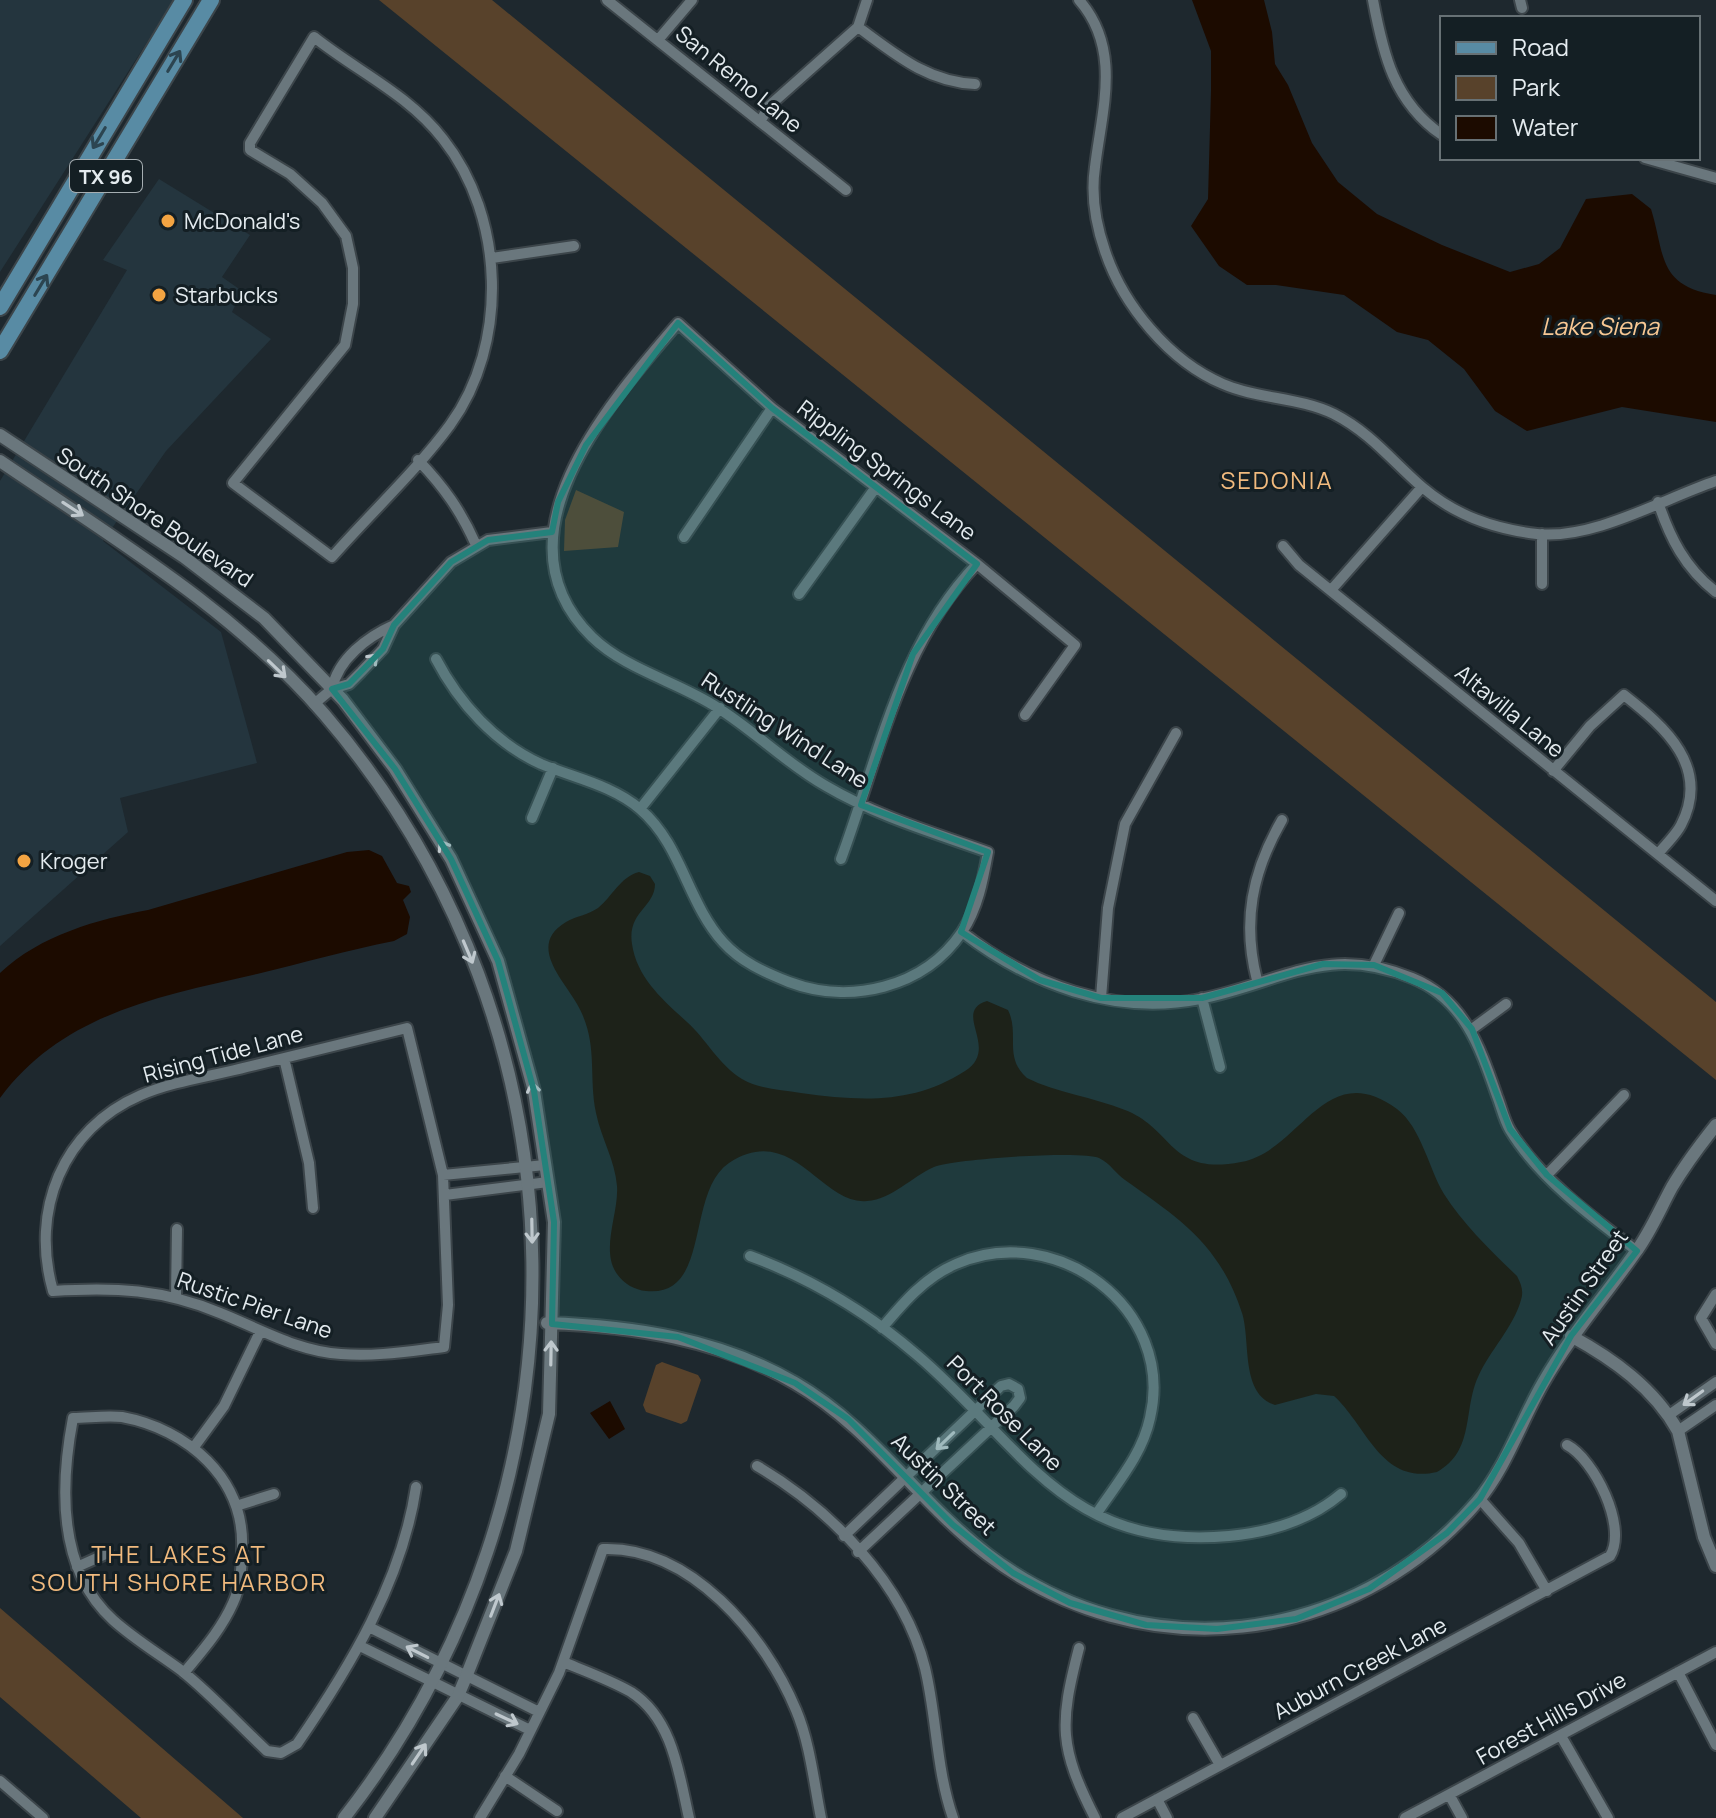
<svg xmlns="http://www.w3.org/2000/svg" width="1716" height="1818" font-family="Manrope,sans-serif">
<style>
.built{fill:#24353e}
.green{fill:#58422b}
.water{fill:#1c0b00}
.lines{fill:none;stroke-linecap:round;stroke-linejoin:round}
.minor-casing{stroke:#3c454a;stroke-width:14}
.tertiary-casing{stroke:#3c454a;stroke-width:16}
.primary-casing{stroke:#3c454a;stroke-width:20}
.minor{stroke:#6a777d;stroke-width:10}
.tertiary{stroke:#6a777d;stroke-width:12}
.primary{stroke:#588ba4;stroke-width:16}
.oneway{stroke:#2c4551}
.oneway2{stroke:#bfc8cd}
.marked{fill:#24827b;fill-opacity:0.2;stroke:#24827b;stroke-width:6;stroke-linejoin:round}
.poi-dot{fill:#f3a442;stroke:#141f24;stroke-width:3}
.labels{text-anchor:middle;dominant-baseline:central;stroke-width:6;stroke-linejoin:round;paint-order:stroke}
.shield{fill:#141f24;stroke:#a6aeb2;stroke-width:2}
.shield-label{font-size:20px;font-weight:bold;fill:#e4ebef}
.street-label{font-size:22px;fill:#e4ebef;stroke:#141f24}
.poi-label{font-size:22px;fill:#e4ebef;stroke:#141f24;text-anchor:start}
.water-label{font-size:24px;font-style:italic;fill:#f8c894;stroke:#141f24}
.neighbourhood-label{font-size:24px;letter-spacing:2px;fill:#f1ba7e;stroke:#141f24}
</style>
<rect width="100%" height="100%" fill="#1e282e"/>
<path class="built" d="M0,0H174L0,272Z
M159,179L250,235L222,277L242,291L232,312L271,339L166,451L103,541L221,632L257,763L120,798L128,832L0,946V481L127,270L103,260Z"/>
<path class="green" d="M379,0H492L1716,1002V1080Z
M576,490L624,512L618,547L564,551L565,520Z
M662,1362L698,1375L701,1380L687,1421L681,1424L646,1412L643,1405L656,1365Z
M0,1608L243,1818H141L0,1697Z"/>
<path class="water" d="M1192,0H1264L1272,32L1275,64L1288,85L1312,143L1338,182L1377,214L1442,245L1510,272L1539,264L1560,248L1586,199L1632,194L1651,209C1665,254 1657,286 1716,295V422L1622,407L1527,431L1495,411L1464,369L1428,340L1397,332L1344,295L1276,285H1247L1219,266L1191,226L1208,199L1211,91V51Z
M369,850L382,856L397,883L409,886L411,892L403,900L410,917L407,934L394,941C348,950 303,963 257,974C161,996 63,1013 0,1098V973C40,935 99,919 148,910L347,852Z
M639,872L650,876L655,884C655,907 627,912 632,944C637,978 663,1000 687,1022C706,1039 719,1065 742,1079C759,1089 781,1090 801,1093C860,1101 912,1105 965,1071C1001,1048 951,1012 987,1001L1008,1010C1020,1034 1003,1057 1027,1078C1057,1093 1093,1097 1125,1110C1174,1129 1169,1176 1241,1162C1301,1151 1325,1056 1397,1109C1421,1127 1429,1169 1444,1194C1463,1224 1491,1251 1517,1276C1521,1284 1524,1291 1521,1300C1513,1328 1490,1350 1478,1377C1463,1410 1475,1451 1437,1472C1381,1485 1367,1426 1334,1396L1316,1394L1275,1405C1240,1394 1251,1341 1242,1313C1220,1245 1180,1219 1125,1180C1116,1174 1110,1163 1099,1158C1083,1150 953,1159 934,1167C911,1177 893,1199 867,1201C821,1206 793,1121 729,1163C685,1193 712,1298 646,1291C635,1290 624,1284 617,1274C600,1250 619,1213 617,1186C615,1160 601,1138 596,1113C588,1074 599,1042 577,1004C563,979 527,945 566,922C576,916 588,915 598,908C612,897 620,877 639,872Z
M610,1401L625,1429L609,1439L590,1413Z"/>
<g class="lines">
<g class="minor-casing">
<path id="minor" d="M607,0L846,190
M1079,0C1122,49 1102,109 1095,167C1091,194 1096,225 1105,251C1123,305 1169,361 1223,384C1257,399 1299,397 1334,414C1371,433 1392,461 1422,487C1456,516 1494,529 1537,534C1593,540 1663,499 1716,481
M1373,0C1383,54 1394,102 1442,135
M1520,0L1522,8
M858,27C895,54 927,82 975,84
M314,37C358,72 408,94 443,139C505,217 509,344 450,425C418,469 368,516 332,557L233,483L345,345L353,304V268L346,236L322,203L290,174L250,150V143Z
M658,40L692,0
M760,122L769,106L858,27L867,0
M1645,158L1716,178
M492,258L574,246
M418,460C444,487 461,511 476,545
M1658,502C1670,538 1685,568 1716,592
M1542,534V584
M684,537L772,408
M1283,546L1299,565L1716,901
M1332,589L1422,487
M799,594L876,487
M436,659C459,703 495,743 541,764C574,778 612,785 640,809C682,845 687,902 723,942C741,962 764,972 789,982C850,1005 924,988 962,932C978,908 983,880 988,852C932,832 877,816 826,786C787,764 756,732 718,708C679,682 626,670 592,637C490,537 610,402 678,323L772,408L977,564L1075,645L1025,715
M332,689C338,659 367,637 394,625
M314,704L332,689L349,684L361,672L383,649L394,625L451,562L488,540L552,532
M1553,771L1590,726L1624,695C1665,727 1711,767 1681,825C1676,835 1665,845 1658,854
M640,809L720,708
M532,818L553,768
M841,859C879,757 899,645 977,564
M962,932C1029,984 1114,1016 1200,999C1281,983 1325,943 1412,978C1464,999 1480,1047 1497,1096C1501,1106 1504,1120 1510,1130C1539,1178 1593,1218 1637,1251
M1374,965L1399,913
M1257,980C1242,922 1252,872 1282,820
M1101,998L1108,908L1125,824L1176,733
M1202,998L1220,1067
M407,1028L443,1175L448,1305L444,1347C410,1351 375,1357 341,1354C297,1351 260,1329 220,1313C163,1289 114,1287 53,1291C30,1211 62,1129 141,1095C173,1081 213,1076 247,1067C300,1054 353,1041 407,1028Z
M1472,1029L1506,1004
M284,1058L309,1163L313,1208
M443,1175L545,1165
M1547,1175L1624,1095
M445,1195L548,1182
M750,1256C812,1279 867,1312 917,1355C1022,1444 1065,1551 1229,1536C1270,1532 1309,1521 1341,1494
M1716,1294L1701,1318L1716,1344
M176,1297L177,1229
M882,1328C903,1303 925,1277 956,1264C1055,1220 1176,1308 1150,1418C1142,1455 1117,1483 1097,1513
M1669,1415L1716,1382
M1678,1431L1716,1405
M194,1447L224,1406L260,1332
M757,1466C830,1509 904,1583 925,1668C937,1718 936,1769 953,1818
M1480,1499L1519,1543L1547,1591
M236,1506L274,1494
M844,1536L1001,1386L1009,1384L1018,1389L1020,1398L1014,1406L858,1552
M77,1567L108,1553
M369,1627L539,1712
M360,1646L530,1730
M1079,1648C1059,1725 1059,1747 1095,1818
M563,1662C585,1671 610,1680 631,1692C673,1719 679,1774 689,1818
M1678,1672L1716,1745
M184,1673C202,1651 221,1630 233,1603C240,1588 242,1566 242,1549C245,1478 187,1429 122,1417C106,1415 88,1418 73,1418C60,1486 58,1570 113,1620C134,1639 159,1654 182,1671C212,1695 239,1725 267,1751L281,1753L297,1744C350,1667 402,1581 416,1487
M1193,1718L1220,1765
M1561,1736L1608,1818
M505,1776L557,1811
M0,1781L43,1818
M1450,1796L1462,1818
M1157,1799L1167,1818
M480,1818L519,1754L559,1673L603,1549C690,1546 765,1635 796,1710C810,1743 814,1783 821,1818
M1122,1818L1610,1556C1628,1527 1594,1459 1567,1445
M1405,1818L1716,1652"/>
</g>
<g class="tertiary-casing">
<path id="tertiary" d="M0,435L184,557L264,618L343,700L395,769L451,859L498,961L534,1091L554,1222L549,1414L516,1551L466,1677L458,1696L375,1818
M0,461C113,538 233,609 324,714C597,1031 600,1490 344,1818
M547,1323C633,1326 720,1339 795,1383C871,1427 918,1501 987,1554C1140,1671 1352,1648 1477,1502C1506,1468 1521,1421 1543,1383C1570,1336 1604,1297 1635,1253C1650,1233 1660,1209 1672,1187C1685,1165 1700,1145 1716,1125
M1571,1336C1613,1359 1654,1388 1678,1431L1704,1537L1716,1566"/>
</g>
<g class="primary-casing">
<path id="primary" d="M0,307L184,0
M0,351L211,0"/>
</g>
<use href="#minor" class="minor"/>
<use href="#tertiary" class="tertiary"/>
<use href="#primary" class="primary"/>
</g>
<defs><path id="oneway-shaft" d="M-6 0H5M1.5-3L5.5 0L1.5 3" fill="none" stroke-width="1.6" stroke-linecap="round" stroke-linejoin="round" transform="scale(2)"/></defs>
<g class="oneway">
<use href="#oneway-shaft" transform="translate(174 61) rotate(-59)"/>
<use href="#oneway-shaft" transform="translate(99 138) rotate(121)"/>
<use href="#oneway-shaft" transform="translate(41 285) rotate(-59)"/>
</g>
<g class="oneway2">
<use href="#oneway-shaft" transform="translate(73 509) rotate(33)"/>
<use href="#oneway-shaft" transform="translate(369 663) rotate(-46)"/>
<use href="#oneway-shaft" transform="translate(277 669) rotate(44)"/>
<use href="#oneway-shaft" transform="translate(446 851) rotate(-121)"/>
<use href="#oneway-shaft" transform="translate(468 952) rotate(67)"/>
<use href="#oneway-shaft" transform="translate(534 1094) rotate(-101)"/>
<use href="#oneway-shaft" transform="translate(532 1231) rotate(89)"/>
<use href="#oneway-shaft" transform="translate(551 1353) rotate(-89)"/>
<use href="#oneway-shaft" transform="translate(1693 1398) rotate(144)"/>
<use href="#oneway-shaft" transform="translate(945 1441) rotate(136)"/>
<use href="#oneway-shaft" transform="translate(495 1605) rotate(-69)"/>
<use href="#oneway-shaft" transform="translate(417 1652) rotate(-153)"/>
<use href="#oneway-shaft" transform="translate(507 1719) rotate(25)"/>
<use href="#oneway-shaft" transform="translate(419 1754) rotate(-56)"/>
</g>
<path class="marked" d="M678,323L772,408L977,564L913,654L861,805L988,852L961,932L1040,980L1101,998H1202L1323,964L1374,965L1442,993L1472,1029L1510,1129L1547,1175L1637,1251L1571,1336L1480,1499L1447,1533L1369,1589L1296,1619L1217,1629L1146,1625L1070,1603L1013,1573L953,1525L848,1419L795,1383L678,1337L552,1324L554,1222L534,1091L498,961L451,859L395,769L332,689L349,684L383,649L394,625L451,562L488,540L552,532L558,502L586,445Z"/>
<g class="poi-dot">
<circle cx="168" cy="221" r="8"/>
<circle cx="159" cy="295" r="8"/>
<circle cx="24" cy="861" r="8"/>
</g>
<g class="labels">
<rect class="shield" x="70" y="160" width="72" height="32" rx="6"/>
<g class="shield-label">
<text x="106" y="176">TX 96</text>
</g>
<g class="street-label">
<text transform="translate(739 79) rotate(39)">San Remo Lane</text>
<text transform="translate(887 470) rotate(37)">Rippling Springs Lane</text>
<text transform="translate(155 517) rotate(34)">South Shore Boulevard</text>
<text transform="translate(1510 711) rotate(39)">Altavilla Lane</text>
<text transform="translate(785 730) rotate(33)">Rustling Wind Lane</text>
<text transform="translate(223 1054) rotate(-15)">Rising Tide Lane</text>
<text transform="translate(1584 1287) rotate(-55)">Austin Street</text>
<text transform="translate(255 1305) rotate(19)">Rustic Pier Lane</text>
<text transform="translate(1005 1413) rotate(45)">Port Rose Lane</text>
<text transform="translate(944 1484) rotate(44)">Austin Street</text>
<text transform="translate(1360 1668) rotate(-28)">Auburn Creek Lane</text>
<text transform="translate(1551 1718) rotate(-29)">Forest Hills Drive</text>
</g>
<g class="poi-label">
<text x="184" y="221">McDonald's</text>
<text x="175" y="295">Starbucks</text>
<text x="40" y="861">Kroger</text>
</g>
<g class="water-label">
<text x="1600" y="325">Lake Siena</text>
</g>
<g class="neighbourhood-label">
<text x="1277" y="479">SEDONIA</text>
<text x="179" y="1553">THE LAKES AT<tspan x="179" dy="28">SOUTH SHORE HARBOR</tspan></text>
</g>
</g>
<rect x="1440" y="16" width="260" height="144" fill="#141f24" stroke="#677175" stroke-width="2"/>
<rect x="1456" y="42" width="40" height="12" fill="#588ba4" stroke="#677175" stroke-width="2"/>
<text x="1512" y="56" font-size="24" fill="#e4ebef">Road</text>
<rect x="1456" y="76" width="40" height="24" fill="#58422b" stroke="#677175" stroke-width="2"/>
<text x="1512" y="96" font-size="24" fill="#e4ebef">Park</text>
<rect x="1456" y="116" width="40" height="24" fill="#1c0b00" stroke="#677175" stroke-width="2"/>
<text x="1512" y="136" font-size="24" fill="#e4ebef">Water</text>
</svg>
